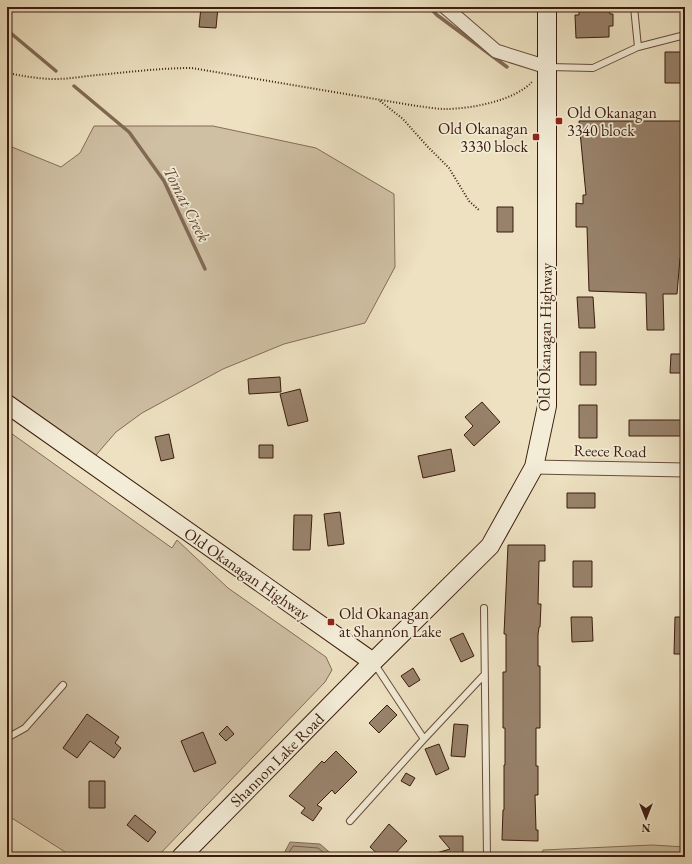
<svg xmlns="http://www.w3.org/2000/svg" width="692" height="864" font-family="'EB Garamond',serif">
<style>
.green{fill:#cfbfa3;stroke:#856d58}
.water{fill:#b09e84;stroke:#816a55}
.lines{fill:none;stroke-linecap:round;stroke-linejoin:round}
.shore{stroke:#765c49;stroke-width:1}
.stream{stroke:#816a55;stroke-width:3.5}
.building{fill:#98826b;stroke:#3b1b0e}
.lane-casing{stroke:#684c3b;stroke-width:8}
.street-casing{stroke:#684c3b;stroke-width:15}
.secondary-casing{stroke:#3b1b0e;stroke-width:20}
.path{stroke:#3b1b0e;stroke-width:2;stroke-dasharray:1 2;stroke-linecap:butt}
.lane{stroke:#f3ecd7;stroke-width:6}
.street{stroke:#f3ecd7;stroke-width:13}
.secondary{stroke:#f3ecd7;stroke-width:18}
.poi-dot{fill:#8f2418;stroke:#f3ecd7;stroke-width:1.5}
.labels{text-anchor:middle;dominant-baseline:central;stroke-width:3.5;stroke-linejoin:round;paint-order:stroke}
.poi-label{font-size:16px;fill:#3b1b0e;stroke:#f3ecd7;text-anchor:start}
.street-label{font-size:16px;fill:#3b1b0e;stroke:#f3ecd7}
.water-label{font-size:17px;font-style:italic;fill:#644937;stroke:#f3ecd7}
</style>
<rect width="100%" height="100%" fill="#ede1c1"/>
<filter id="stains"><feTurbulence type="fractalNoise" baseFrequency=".005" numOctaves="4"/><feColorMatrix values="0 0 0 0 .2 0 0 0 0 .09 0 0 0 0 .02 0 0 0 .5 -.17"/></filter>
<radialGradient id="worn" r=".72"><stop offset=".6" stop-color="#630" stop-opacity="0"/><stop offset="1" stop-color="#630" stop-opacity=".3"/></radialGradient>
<path class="green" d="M94,126H213L316,148L394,194L395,267L365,323L284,344L223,369L142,413L116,432L90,462L7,408V145L61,167L80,153Z
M8,431L172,548L177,540L228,588L326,657L332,670L325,682L157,857H73L7,815Z
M652,845L685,847V857H540L543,850Z"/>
<path class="water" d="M290,842L320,844L335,857H282Z"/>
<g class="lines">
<path class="shore" d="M286,857L293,846L318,848L329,857"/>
<path class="stream" d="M429,7L437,15L507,67
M7,30L56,71
M74,86L129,132L164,181L205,269"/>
</g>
<path class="building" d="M201,7H218L216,28L199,27Z
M579,7H609L610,14H613V26H609V37L576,38L575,15H579Z
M665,52H685V83H665Z
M579,121H685V257L680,258L677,294H663L664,330H647L646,293L589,291L587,227H576V203L583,204V195H586Z
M497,207H513V232H497Z
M577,297H593L595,328H579Z
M580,352H596V385H580Z
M671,354H685V373H670Z
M280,377L281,392L249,394L248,379Z
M300,389L308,421L288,426L280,394Z
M482,402L500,422L474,446L464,435L473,426L465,417Z
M579,405H597V438H579Z
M629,420H685V436H629Z
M169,434L174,458L161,461L155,437Z
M259,445H273V458H259Z
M451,449L455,471L423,478L418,456Z
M567,493H595V508H567Z
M340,512L344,544L328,546L324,514Z
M294,515H312L310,550H293Z
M508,545H545V561H539L538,604H541L540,627H539L538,635V666H540V728H536V766H538V795H535L536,830H538V841L502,840L503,810H504V765H505V728H503V672H506V634H504Z
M573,561H592V587H573Z
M571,617H592L593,641L572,642Z
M675,617H685V654H674Z
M463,633L474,656L461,662L450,639Z
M413,668L420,680L409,687L401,676Z
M387,705L397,715L379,733L369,723Z
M87,714L119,737L115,743L121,748L114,758L90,741L77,758L63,748Z
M454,724L468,725L465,757L451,756Z
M227,726L234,734L226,741L219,734Z
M203,732L216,763L194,772L181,741Z
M439,744L449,769L436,775L425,749Z
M336,751L357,772L335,794L332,790L317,805L322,808L313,821L301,813L305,808L289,796L322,761L324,763Z
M406,773L415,778L410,786L401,781Z
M89,781H105V808H89Z
M135,815L156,832L148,842L127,825Z
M389,824L407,841L392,857H381L370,847Z
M439,836H463V857H433V854L450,849Z"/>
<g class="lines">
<g class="lane-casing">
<path id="lane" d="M634,7L638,47
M549,67L593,68L638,47L685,35
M484,608L487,857
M374,663L424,739
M7,738L25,728L63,685
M350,821L424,739L484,675"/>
</g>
<g class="street-casing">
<path id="street" d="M445,7L496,51L547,67
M534,467L685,470"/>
</g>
<g class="secondary-casing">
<path id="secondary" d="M7,404L373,662
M181,857L373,662L490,546L534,467L547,406V7"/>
</g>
<path class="path" d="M7,73C23,76 39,79 55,79C70,79 84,76 98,75C129,72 161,68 192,68L417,106C426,107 436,109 445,109C470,109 514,101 532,82
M380,101L403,119L427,146L449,168L469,201L479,210"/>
<use href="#lane" class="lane"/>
<use href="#street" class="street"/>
<use href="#secondary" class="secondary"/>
</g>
<g class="poi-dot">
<rect x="555" y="117" width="8" height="8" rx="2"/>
<rect x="532" y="133" width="8" height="8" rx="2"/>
<rect x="327" y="618" width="8" height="8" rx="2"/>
</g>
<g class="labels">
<g class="poi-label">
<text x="567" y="112">Old Okanagan<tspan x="567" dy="18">3340 block</tspan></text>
<text x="528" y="128" text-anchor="end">Old Okanagan<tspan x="528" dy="18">3330 block</tspan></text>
<text x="339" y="613">Old Okanagan<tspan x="339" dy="18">at Shannon Lake</tspan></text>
</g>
<g class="street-label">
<text transform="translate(545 337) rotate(-89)">Old Okanagan Highway</text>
<text transform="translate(610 451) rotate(1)">Reece Road</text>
<text transform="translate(247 574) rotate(35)">Old Okanagan Highway</text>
<text transform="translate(277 760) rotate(-45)">Shannon Lake Road</text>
</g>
<g class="water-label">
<text transform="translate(187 204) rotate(63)">Tomat Creek</text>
</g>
</g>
<rect width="692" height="864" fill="none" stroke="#ede1c1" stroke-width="24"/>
<rect x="8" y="8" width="676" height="848" fill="none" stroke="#3b1b0e" stroke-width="2"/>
<rect x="12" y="12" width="668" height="840" fill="none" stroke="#3b1b0e"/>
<g transform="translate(646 818) rotate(180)" stroke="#f3ecd7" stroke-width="3" paint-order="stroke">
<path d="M0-3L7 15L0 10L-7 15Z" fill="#3b1b0e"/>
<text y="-6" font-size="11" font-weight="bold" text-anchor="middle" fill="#3b1b0e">N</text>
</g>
<rect width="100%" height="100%" filter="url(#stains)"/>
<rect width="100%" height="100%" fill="url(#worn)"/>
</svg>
